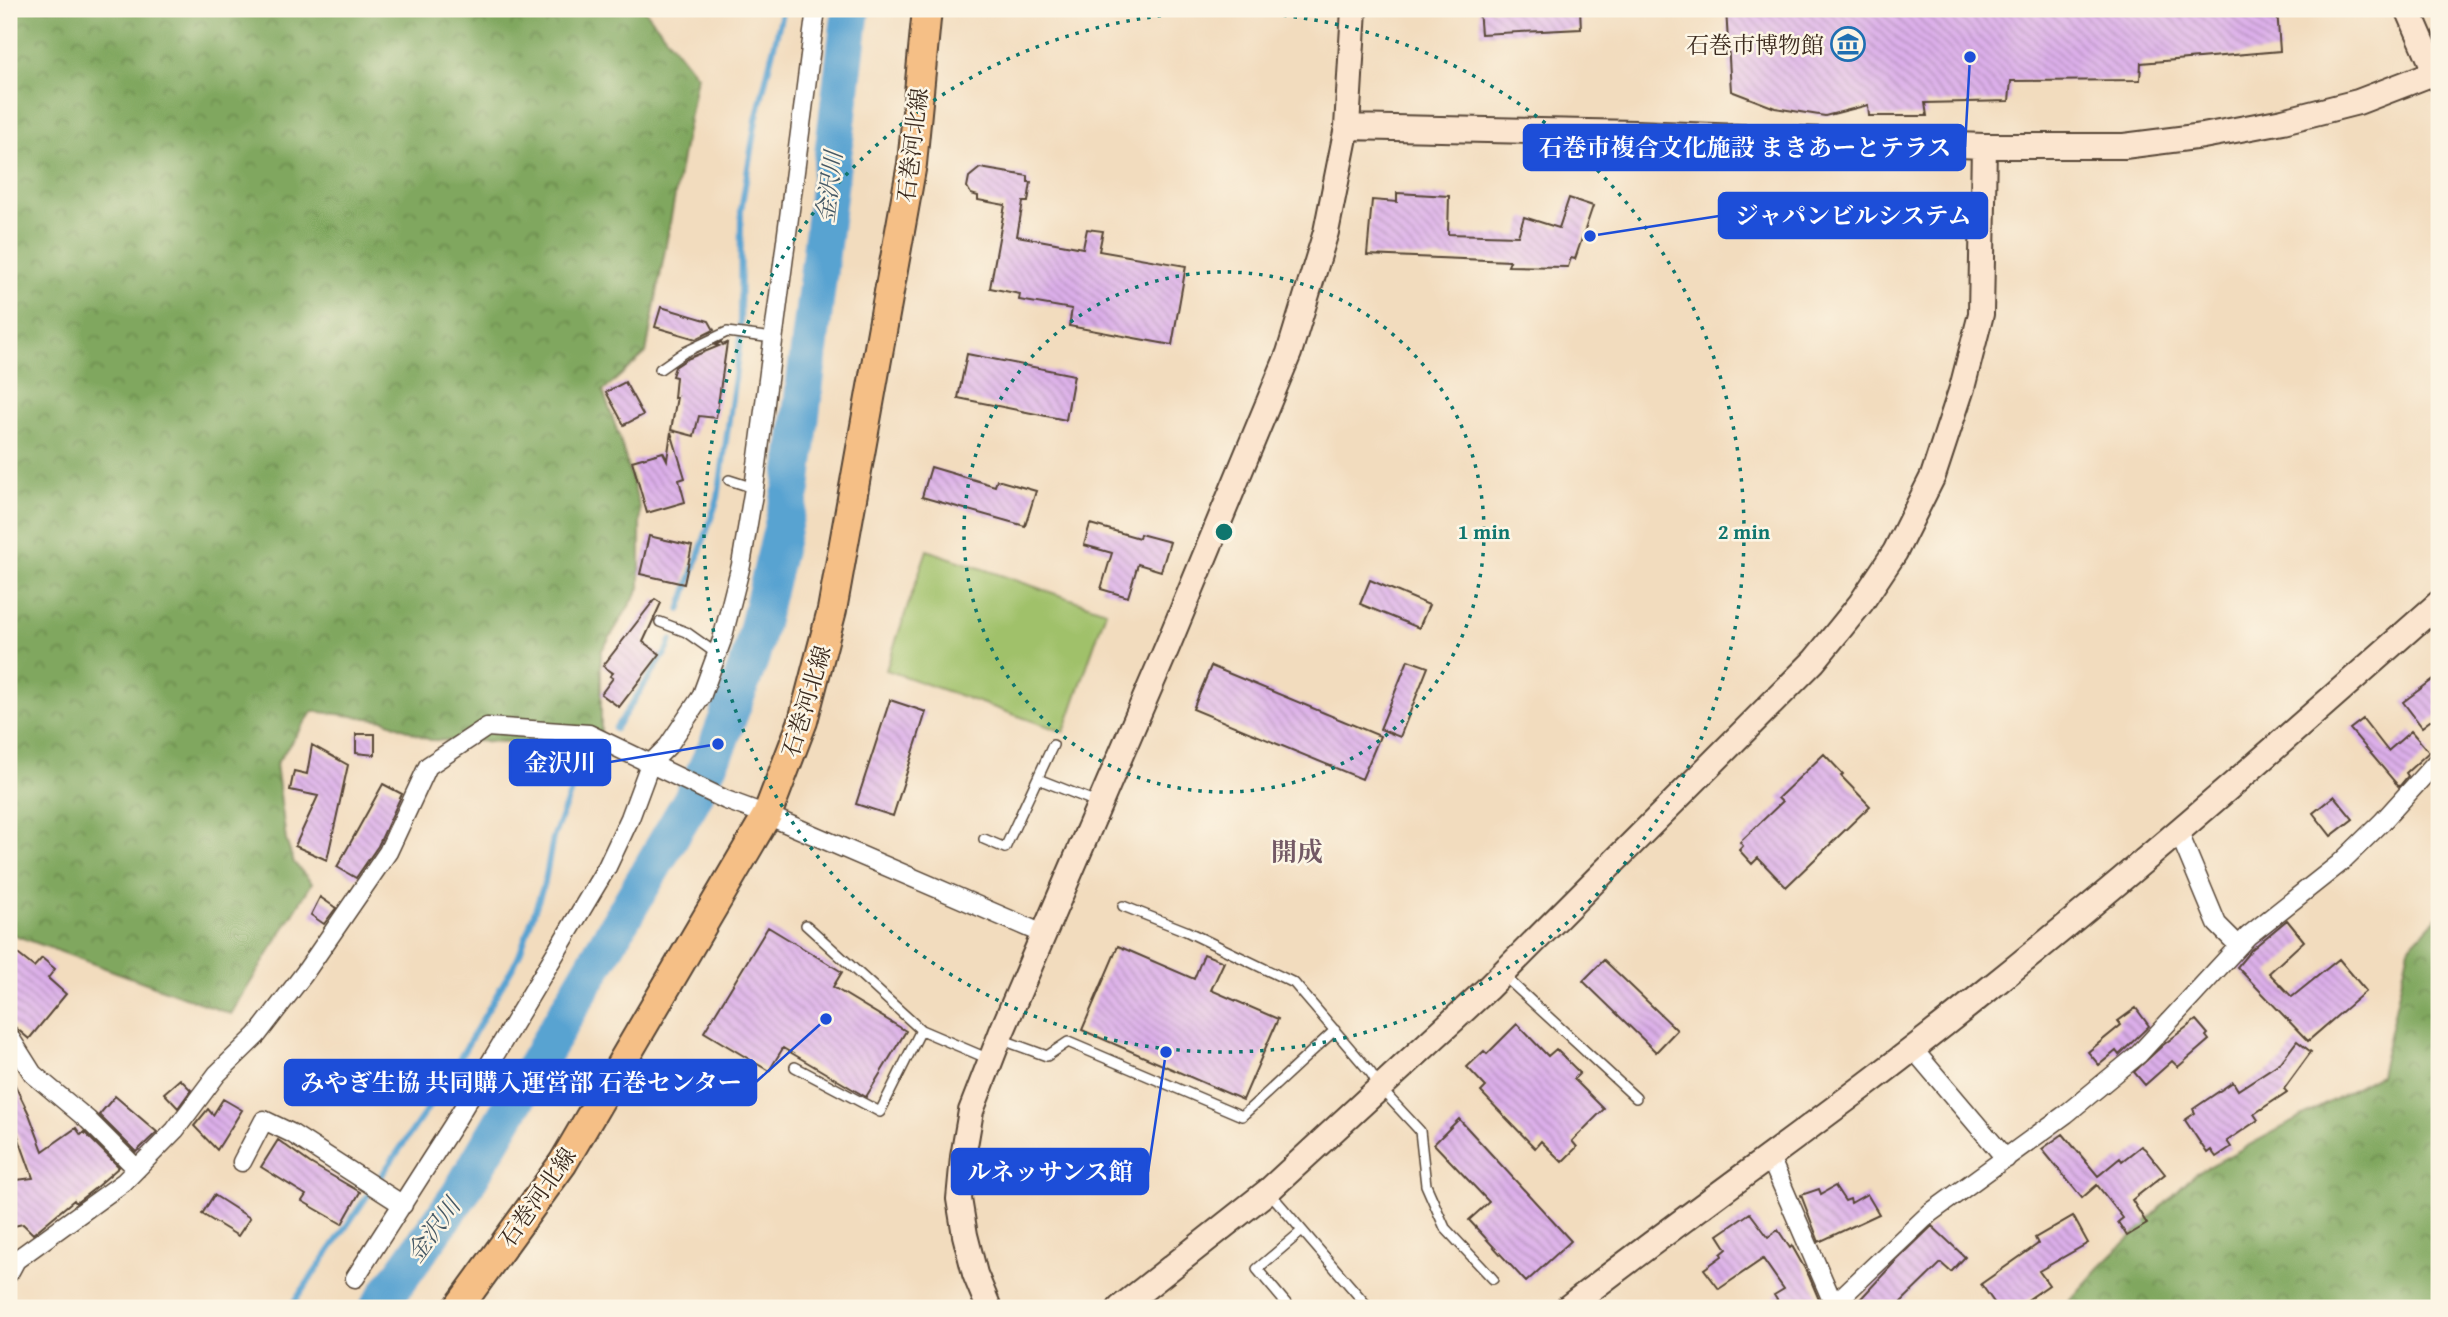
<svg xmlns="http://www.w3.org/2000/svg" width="2448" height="1317" font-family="'Gentium Book Plus','Noto Serif JP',serif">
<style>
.forest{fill:url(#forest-crowns);stroke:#5e683e;stroke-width:2}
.garden{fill:#a0c16a;stroke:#6e7644;stroke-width:2}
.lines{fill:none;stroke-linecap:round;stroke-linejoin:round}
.stream{stroke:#59a3d1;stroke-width:6}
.river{stroke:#59a3d1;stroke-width:38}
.building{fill:url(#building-back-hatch)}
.lane-casing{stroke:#564536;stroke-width:12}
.street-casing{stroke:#564536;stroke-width:21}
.secondary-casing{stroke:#564536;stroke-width:28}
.primary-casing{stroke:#564536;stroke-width:32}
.lane{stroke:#fff;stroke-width:9}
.street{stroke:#fff;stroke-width:18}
.secondary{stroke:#fbe5cf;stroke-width:24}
.primary{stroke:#f5bf86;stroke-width:28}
.ring{fill:none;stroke:#0f766e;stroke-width:3.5;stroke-dasharray:3.5 7}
.labels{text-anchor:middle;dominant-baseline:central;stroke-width:5;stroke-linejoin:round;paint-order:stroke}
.poi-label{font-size:23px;fill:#3b2a1e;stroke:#fcf5e5;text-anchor:end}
.street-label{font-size:23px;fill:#3b2a1e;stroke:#fcf5e5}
.water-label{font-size:24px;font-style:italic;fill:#475a66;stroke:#fcf5e5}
.quarter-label{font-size:26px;font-weight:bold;fill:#735965;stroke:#fcf5e5}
.centre{fill:#0f766e;stroke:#fcf5e5;stroke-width:3.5}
.ring-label{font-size:21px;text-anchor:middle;font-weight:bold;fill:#0f766e;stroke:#fcf5e5;stroke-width:5;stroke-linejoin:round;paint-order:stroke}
.leader{fill:none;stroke:#1d4ed8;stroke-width:2.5}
.callout-dot{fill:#1d4ed8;stroke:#fcf5e5;stroke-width:2.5}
.callout{fill:#1d4ed8;stroke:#1d4ed8;stroke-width:2.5}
.callout-label{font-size:24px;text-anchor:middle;font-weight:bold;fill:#fff}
</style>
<defs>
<pattern id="forest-crowns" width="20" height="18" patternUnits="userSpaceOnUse" patternTransform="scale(1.75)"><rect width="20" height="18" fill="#80a75e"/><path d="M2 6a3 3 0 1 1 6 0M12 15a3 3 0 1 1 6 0" fill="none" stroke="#6a884d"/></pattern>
<pattern id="building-back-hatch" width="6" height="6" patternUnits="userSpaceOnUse" patternTransform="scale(1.75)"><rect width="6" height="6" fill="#dcafea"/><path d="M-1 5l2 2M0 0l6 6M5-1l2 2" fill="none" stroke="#b48fbd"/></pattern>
</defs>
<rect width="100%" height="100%" fill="#fcf5e5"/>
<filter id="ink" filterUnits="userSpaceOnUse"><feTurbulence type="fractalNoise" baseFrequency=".0143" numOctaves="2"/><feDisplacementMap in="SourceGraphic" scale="14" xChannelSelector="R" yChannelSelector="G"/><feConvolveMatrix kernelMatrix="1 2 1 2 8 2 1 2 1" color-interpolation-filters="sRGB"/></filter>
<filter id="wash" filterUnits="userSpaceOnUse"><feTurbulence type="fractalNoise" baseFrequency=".00686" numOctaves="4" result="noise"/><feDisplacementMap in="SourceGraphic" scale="28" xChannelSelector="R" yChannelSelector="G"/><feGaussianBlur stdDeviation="1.57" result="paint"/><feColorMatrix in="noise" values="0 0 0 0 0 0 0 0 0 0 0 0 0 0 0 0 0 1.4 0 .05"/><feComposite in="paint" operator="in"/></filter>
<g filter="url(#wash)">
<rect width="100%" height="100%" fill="#f2dcbe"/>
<path class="forest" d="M9,9H644L697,76L646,353L603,391L620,439L640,508V588L601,652V749L516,742L430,740L384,720L313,711L276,764L286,840L294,863L312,883L231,1014L9,933Z
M2439,915V1308H2063L2099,1268L2195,1174L2380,1075L2409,948Z"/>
<path class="garden" d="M927,550L1106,611L1064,732L886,670Z"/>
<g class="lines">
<path class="stream" d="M680,610L718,498L740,341L741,210L756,120L783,9
M615,729L668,649L671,640
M290,1308L446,1082L519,956L545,881L553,838L578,773L587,758"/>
<path class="river" d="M378,1308L460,1194L691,801L718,744L751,656L792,488L851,9"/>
</g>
<g id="blocks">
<path class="building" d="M1479,9H1580L1581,29L1481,34Z
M1726,9H2277L2280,51L2141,63L2140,80L2011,81L2009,101L1925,103L1927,116H1869L1868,105L1825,116L1775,108L1731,91Z
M980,168L1028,176V182H1031L1028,202H1023L1017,236L1083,248L1087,229L1103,231L1099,251L1186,266L1172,345L1069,326L1072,309L1019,300L1020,294L990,288L1005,205L978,200V196L971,194L967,187L969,177Z
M1397,193L1449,196L1448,234L1518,236L1524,217L1559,228L1569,198L1593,206L1575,259L1571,258L1568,267L1508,266L1510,261L1367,255L1372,200L1397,202Z
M661,307L709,321L714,330L696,339L655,327Z
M721,342L723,345L727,343L716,418L699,416L694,436L671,430L677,397L674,398L676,377L672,376L675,367L687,359L719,346L715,345Z
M967,354L1074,375L1066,420L958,398Z
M625,382L643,415L624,425L606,392Z
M671,432L685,478L679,480L685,502L647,513L632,461L663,452L667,460Z
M931,467L995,486L997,480L1036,491L1025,526L922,497Z
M1090,524L1139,538L1140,534L1170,542L1161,571L1138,564L1128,597L1101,589L1112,553L1084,545Z
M649,536L692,546L684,584L640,574Z
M1370,580L1429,605L1419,628L1360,604Z
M655,599L661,603L643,642L660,654L619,707L601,694L613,678L610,676L613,673L603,666Z
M1408,660L1428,667L1400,737L1380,729Z
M1211,666L1380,736L1362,779L1193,709Z
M2439,675V714L2422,727L2403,702Z
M890,700L926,712L893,816L856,804Z
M2363,719L2388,751L2411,731L2429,752L2406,773L2408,776L2399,787L2350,729Z
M356,734H375V755L356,753Z
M312,745L348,765L327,860L295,846L318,796L290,790L294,771L307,774Z
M1824,754L1843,774L1841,776L1870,806L1786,887L1758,858L1752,864L1739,850L1743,846L1740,842L1782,802L1778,798Z
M383,784L402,794L378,846L356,878L337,867Z
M2334,796L2353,819L2331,836L2313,813Z
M320,897L336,908L324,924L311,915Z
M2287,920L2304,941L2269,973L2292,997L2339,959L2366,991L2308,1041L2237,967L2251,950Z
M768,927L842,972L833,987L906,1031L866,1097L783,1048L769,1071L704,1032Z
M1118,946L1194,979L1204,954L1224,962L1211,990L1278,1019L1243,1100L1082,1030Z
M9,947L34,967L42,958L55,969L48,978L66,994L29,1039L9,1022Z
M1604,960L1677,1030L1656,1052L1583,981Z
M2136,1008L2149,1026L2119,1055L2116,1051L2099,1065L2088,1052L2121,1025L2118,1021Z
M2196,1020L2208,1034L2206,1036L2209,1040L2178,1067L2172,1061L2145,1085L2134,1072L2163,1045Z
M1517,1024L1548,1056L1556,1049L1580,1073L1574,1079L1604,1109L1572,1141L1577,1147L1562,1162L1541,1141L1535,1148L1481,1092L1486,1087L1467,1067L1484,1051L1487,1054Z
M2297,1041L2311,1052L2284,1089L2287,1092L2254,1114L2258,1120L2227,1141L2231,1147L2216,1157L2211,1150L2207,1153L2185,1120L2195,1113L2193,1109L2233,1082L2238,1090L2281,1062Z
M9,1073L29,1114L43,1151L76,1128L81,1135L84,1132L119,1167L94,1189L76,1203L74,1200L33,1234L23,1224L9,1227V1181L33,1178L9,1111Z
M180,1079L191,1090L178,1108L164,1093Z
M115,1096L157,1132L136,1152L99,1115Z
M223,1099L242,1110L217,1150L194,1126L208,1109L213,1115Z
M1459,1119L1571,1241L1526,1282L1469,1220L1489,1202L1434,1144Z
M2063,1134L2098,1176L2120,1158L2122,1161L2141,1146L2145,1149L2165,1174L2132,1200L2147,1224L2127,1236L2118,1222L2123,1218L2097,1185L2082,1198L2042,1149Z
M278,1140L310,1163L360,1192L342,1224L302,1201L306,1195L261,1167Z
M1835,1186L1845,1201L1850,1199L1851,1203L1867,1194L1879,1214L1819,1242L1801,1195L1819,1189L1821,1194Z
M214,1195L250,1218L238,1236L202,1214Z
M1750,1213L1768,1237L1778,1230L1790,1248L1792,1246L1809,1276L1820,1302L1810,1308H1782L1774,1295L1784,1289L1763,1259L1719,1289L1704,1269L1722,1256L1721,1254L1727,1249L1718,1235Z
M2073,1216L2088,1243L2039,1271L2049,1285L2016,1308H1998L1981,1284L2038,1244L2035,1238Z
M1932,1226L1965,1257L1951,1272L1941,1263L1895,1308H1852L1893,1264Z"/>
</g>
</g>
<g filter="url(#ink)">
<use href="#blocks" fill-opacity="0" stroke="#564536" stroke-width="2"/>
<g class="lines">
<g class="lane-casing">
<path id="lane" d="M660,369L683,353L727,332L773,338
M729,480L754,488
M660,622L686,632L717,654
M1038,779L1099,803
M984,839L1005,848L1053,745
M1123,906L1186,931L1294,983L1371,1073L1380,1088L1420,1131L1426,1185L1445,1228L1493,1279
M806,925L921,1030
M1503,975L1636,1098
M1000,1039L1047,1056L1068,1042L1242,1116L1335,1030
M795,1067L880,1112L921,1030L989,1059
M1269,1192L1369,1308
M1136,1298L1150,1308
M1290,1308L1257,1269L1302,1231"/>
</g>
<g class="street-casing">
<path id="street" d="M2179,833L2217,924L2239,946
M9,1036L33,1074L88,1120L137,1169
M1913,1049L2006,1159
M1769,1155L1834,1305
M242,1162L264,1120L291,1133L403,1205
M9,1273L16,1260L124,1182L175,1130L217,1074L257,1035L304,974L388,852L428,766L487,727L589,734L726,800L767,815L1043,934
M355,1278L453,1125L607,867L630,818L650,764L668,746L701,697L722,640L741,565L754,488L816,9
M1830,1308L1930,1213L2066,1114L2139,1054L2248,936L2339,864L2382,822L2439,759"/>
</g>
<g class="secondary-casing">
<path id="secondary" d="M2408,9L2439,80
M1347,127L1636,133L1984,146H2124L2203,136L2283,121L2358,102L2436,72
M989,1308L975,1274L965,1235L959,1199L963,1157L971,1111L1002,1031L1168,645L1289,353L1326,232L1347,127L1354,9
M1120,1308L1268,1191L1487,989L1814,661L1861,603L1895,552L1933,476L1962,388L1981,314L1984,146
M1567,1308C1705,1201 1849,1102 1985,992C2141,867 2290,735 2439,603"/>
</g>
<g class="primary-casing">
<path id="primary" d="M458,1308L563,1163L767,815L803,721L832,610L912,164L927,9"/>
</g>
<use href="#lane" class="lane"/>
<use href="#street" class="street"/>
<use href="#secondary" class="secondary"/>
<use href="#primary" class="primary"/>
</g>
</g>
<g class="ring">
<circle cx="1224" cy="532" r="260"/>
<circle cx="1224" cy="532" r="520"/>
</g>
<defs>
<g id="museum-ring" transform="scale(1.75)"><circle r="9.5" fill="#fcf5e5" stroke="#1f6fb2" stroke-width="1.5"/><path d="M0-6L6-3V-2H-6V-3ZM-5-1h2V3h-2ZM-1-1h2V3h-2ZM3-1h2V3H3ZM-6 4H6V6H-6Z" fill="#1f6fb2"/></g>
</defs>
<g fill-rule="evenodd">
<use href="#museum-ring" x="1848" y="44"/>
</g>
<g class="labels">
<g class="poi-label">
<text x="1824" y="44">石巻市博物館</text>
</g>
<g class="street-label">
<text transform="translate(912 145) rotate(-83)">石巻河北線</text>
<text transform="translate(806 701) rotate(-73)">石巻河北線</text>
<text transform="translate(537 1197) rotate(-55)">石巻河北線</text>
</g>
<g class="water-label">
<text transform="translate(829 187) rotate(-83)">金沢川</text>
<text transform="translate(433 1230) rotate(-54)">金沢川</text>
</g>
<g class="quarter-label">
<text x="1297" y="851">開成</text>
</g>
</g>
<circle cx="1224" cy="532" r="10" class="centre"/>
<g class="ring-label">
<text x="1484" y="539">1 min</text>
<text x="1744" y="539">2 min</text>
</g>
<path class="leader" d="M1970 57L1965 147M1590 236L1719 216M718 744L610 762M826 1019L756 1082M1166 1052L1148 1172"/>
<g class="callout-dot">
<circle cx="1970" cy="57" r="7"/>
<circle cx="1590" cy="236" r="7"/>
<circle cx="718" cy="744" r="7"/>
<circle cx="826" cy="1019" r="7"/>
<circle cx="1166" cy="1052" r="7"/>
</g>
<g class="callout">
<rect x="1524" y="125" width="441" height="45" rx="7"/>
<rect x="1719" y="193" width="268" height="45" rx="7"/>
<rect x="510" y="740" width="100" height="45" rx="7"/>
<rect x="285" y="1060" width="471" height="45" rx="7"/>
<rect x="952" y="1149" width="196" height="45" rx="7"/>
</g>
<g class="callout-label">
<text x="1745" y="156">石巻市複合文化施設 まきあーとテラス</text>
<text x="1853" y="224">ジャパンビルシステム</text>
<text x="560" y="771">金沢川</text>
<text x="521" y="1091">みやぎ生協 共同購入運営部 石巻センター</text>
<text x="1050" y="1180">ルネッサンス館</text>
</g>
<rect width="2448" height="1317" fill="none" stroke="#fcf5e5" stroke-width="35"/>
</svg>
